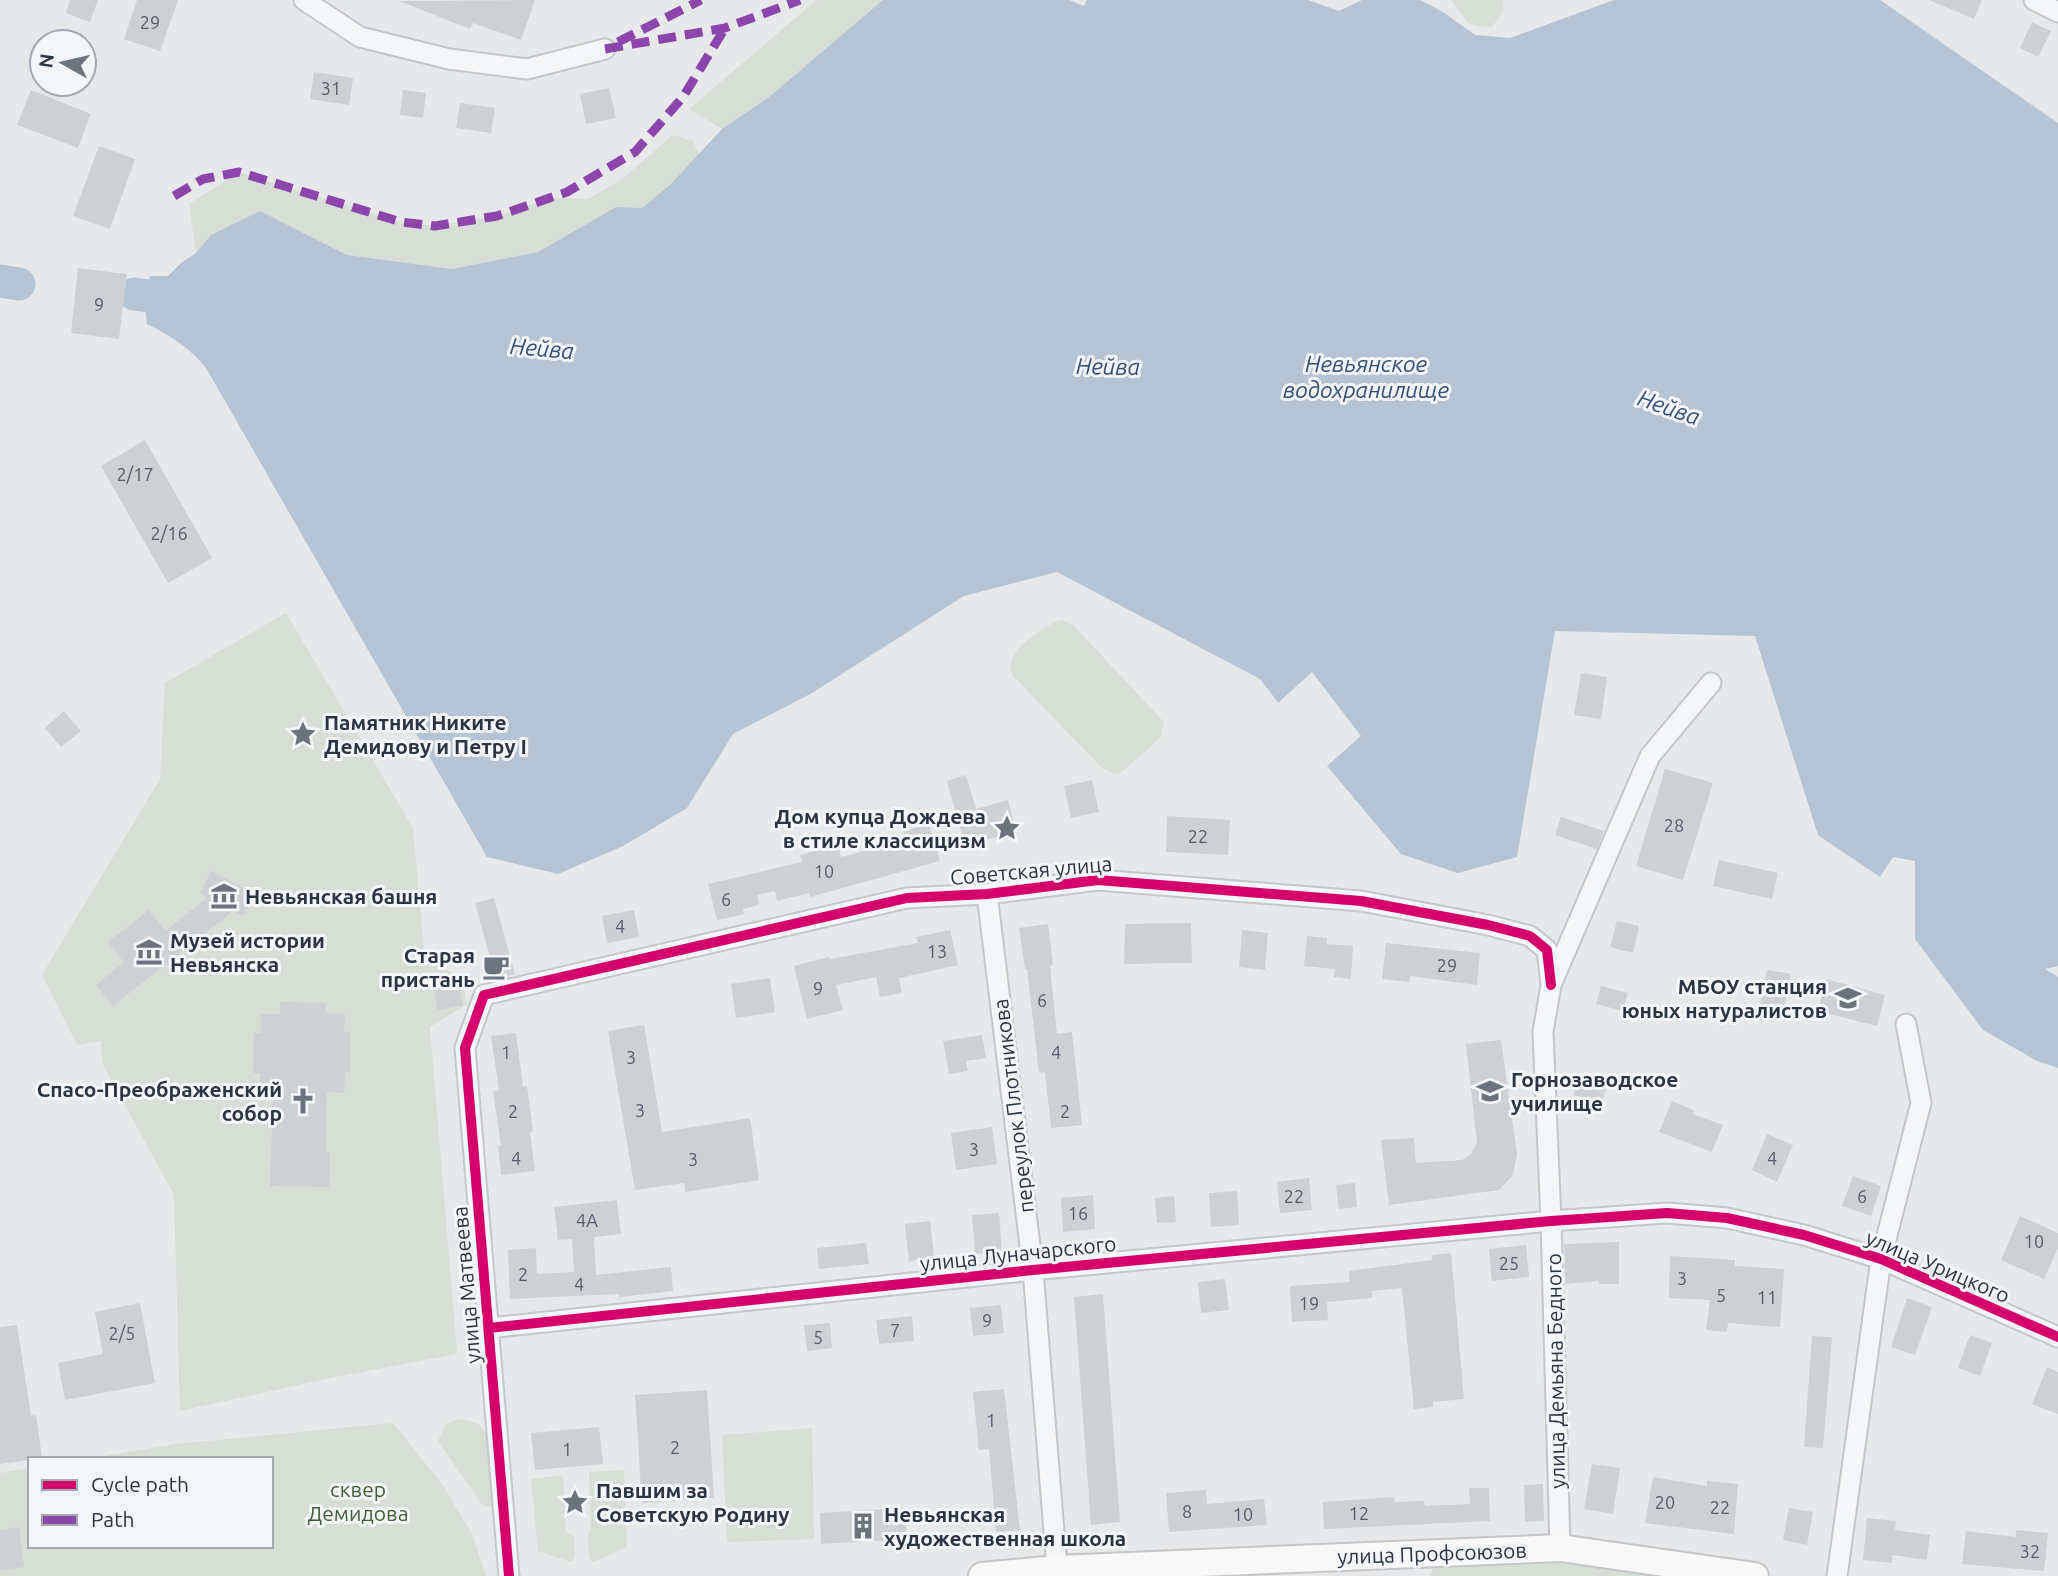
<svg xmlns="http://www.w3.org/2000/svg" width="2058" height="1576" font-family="Ubuntu,sans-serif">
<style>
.green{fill:#d6ded6}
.water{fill:#b4c4d5}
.pier{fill:#e6e8ea}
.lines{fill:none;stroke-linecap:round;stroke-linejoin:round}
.river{stroke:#b4c4d5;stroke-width:33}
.building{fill:#ced0d3}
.street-casing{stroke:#c4c6c8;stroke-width:23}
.secondary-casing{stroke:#c4c6c8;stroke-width:30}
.street{stroke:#f5f6f7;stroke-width:19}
.secondary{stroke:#f8f8f8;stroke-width:26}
.quiet{stroke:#8e44ad;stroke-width:9;stroke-dasharray:18 9;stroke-linecap:butt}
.cycleway-casing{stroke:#f4f6f9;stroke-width:15}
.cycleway{stroke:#d6006c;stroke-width:10}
.labels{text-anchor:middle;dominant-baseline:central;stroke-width:6;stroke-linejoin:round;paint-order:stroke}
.number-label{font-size:18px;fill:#545c69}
.poi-label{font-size:21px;font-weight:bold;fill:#2b3445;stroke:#f4f6f9;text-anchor:start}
.street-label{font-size:21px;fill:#2b3445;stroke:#f4f6f9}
.park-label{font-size:21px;fill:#3f6138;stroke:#f4f6f9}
.water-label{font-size:23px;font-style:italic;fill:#34527a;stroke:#f4f6f9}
</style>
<rect width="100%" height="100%" fill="#e6e8ea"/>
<path class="green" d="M819,0H883L769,97L722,129L689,109L814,2Z
M1451,0H1503L1504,11L1491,28L1469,24Z
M673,135L693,141L700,156L670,185L642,208L616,207L538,252L452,269L347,255L260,211L211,235L196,253L189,204L239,172L401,222L435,226L497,216L550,198L588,199L622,179Z
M286,613L413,828L425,961L461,976L467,1004L430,1027L457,1354L330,1378L180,1411L174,1195L102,1063L101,1041L77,1045L42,975L160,779L165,683Z
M1062,620L1073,625L1164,722L1161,737L1122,772L1114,774L1102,768L1013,676C1012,672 1010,668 1011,664C1012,648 1047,623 1062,620Z
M459,1419C469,1421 478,1421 484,1430C492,1441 491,1491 492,1507L483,1506L438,1441L446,1424Z
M393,1423L442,1484L472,1534L486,1576H0V1473L30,1468V1546H271V1459H87L175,1444Z
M812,1428L814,1539L727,1542L722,1435Z
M624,1470L627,1547L594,1562L589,1558L588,1535L591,1530L589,1472Z
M563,1475L566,1532L574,1537L575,1557L571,1562L538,1551L531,1479Z
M1532,1560L1683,1576H1430L1435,1563Z"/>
<path class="water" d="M883,0H1069L1084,6L1087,0H1308L1339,11L1362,0H1420L1443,12L1475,35L1510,38L1614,0H1880L2058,123V966L2045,969L2058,977V1068L2037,1061L1983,1030L1915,939V861L1893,857L1880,877L1818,835L1755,636L1555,631L1517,857L1458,873L1401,854L1327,766L1260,679L1057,572L964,596L812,693L733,734L687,808L623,846L558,874L487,857L206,368C190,348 170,335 147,324L144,297L150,276H168L181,263L196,253L211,235L260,211L347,255L452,269L538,252L616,207L642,208L670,185L722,129L769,97Z"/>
<path class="pier" d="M1312,672L1361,736L1327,766L1278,703Z"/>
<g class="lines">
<path class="river" d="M0,281L19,284
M134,294L189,302"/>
</g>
<path class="building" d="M70,0H98L90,22L66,13Z
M137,0H178L160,51L124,39Z
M535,0L521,40L473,23L470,29L399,1Z
M1929,0H1982L1974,19Z
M2032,22L2051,31L2038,57L2020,48Z
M314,72L353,78L349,105L310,99Z
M609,88L616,118L586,124L580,94Z
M31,90L91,114L78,148L17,125Z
M403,90L426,93L423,118L400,115Z
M460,103L495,108L491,133L456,128Z
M99,146L135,159L110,229L73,216Z
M78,268L127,274L119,339L71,333Z
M145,440L212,558L168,583L101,466Z
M1581,673L1607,677L1601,719L1574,715Z
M64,711L81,731L61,747L45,728Z
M1665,769L1713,783L1683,880L1636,866Z
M966,775L976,809L1008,800L1016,831L965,846L947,781Z
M1092,780L1099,812L1071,818L1064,786Z
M1167,816L1230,820L1228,855L1166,852Z
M1561,817L1604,831L1597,849L1555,835Z
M929,824L940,861L810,897L809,893L777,901L775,891L757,895L759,905L743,909L744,914L717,920L708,884L802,862L800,855L838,845L841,857L906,840L903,831Z
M1719,860L1778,873L1772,899L1713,886Z
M211,871L255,894L243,916L233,911L113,1006L96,985L124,962L108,942L149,910L165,931L207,898L200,894Z
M494,898L515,974L496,979L475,903Z
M634,910L639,937L607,943L602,916Z
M1617,921L1639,926L1633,953L1610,947Z
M1191,923L1192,963L1124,964L1125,924Z
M1048,924L1053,965L1050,966L1057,1034L1072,1032L1082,1125L1051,1128L1045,1072L1039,1073L1027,969H1025L1019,928Z
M950,930L958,965L899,978L902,993L880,997L876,977L836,985L843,1010L807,1019L794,966L829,957L830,959L918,943L916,937Z
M1242,930L1268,933L1265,970L1239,967Z
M1307,936L1327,938V944L1353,946L1351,979L1334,977L1335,969L1304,966Z
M1386,943L1480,953L1477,985L1410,976L1409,982L1382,979Z
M1767,970L1791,974L1782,1019L1758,1014Z
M770,978L775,1012L736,1018L731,984Z
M1826,979L1885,995L1877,1026L1818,1011Z
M458,981L463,1005L438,1010L433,987Z
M1601,986L1628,993L1623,1011L1596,1004Z
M280,1002L326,1003V1013L345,1014L344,1032H350V1072H345L344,1093L327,1092L326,1152H330L329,1187L270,1186L273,1094H260V1073H253L254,1033H261V1014H280Z
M644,1025L662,1132L750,1118L759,1180L685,1192L684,1183L635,1190L608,1031Z
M516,1033L523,1087L527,1086L533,1131L530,1132L535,1171L501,1175L498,1146H501L493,1091L499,1090L491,1036Z
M982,1035L986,1058L966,1061L968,1071L949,1074L943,1041Z
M1501,1040L1517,1154L1513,1175L1499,1190L1389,1205L1381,1140L1414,1138L1416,1163L1462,1160L1471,1154L1477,1143L1466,1044Z
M1580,1074L1608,1083L1599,1112L1583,1107L1586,1099L1573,1095Z
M1672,1101L1695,1111L1693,1114L1723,1125L1712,1152L1659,1132Z
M992,1127L997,1164L956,1170L951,1133Z
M1767,1134L1793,1145L1777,1182L1752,1170Z
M1853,1176L1881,1186L1871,1216L1842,1206Z
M1309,1178L1312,1210L1280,1213L1277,1182Z
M1355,1183L1357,1207L1339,1209L1336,1185Z
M1237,1191L1239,1225L1211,1227L1209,1193Z
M1093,1195L1095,1229L1063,1232L1061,1198Z
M1174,1196L1176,1222L1157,1223L1155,1198Z
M617,1200L621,1234L594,1237L596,1275L671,1267L673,1291L619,1297V1294L510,1299L508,1250L536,1248L537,1274L574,1272L572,1239L558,1240L554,1207Z
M999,1213L1002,1252L975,1254L972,1215Z
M2020,1216L2058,1233V1248L2044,1279L2001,1260Z
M930,1221L934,1258L909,1261L905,1224Z
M1619,1242V1284H1599V1281L1565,1284L1564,1244Z
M866,1243L869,1264L819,1269L817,1248Z
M1526,1245L1529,1277L1492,1281L1489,1249Z
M1451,1253L1464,1399L1433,1402V1407L1414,1409L1402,1288L1372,1291V1298L1327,1302L1328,1320L1292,1322L1290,1286L1350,1282L1349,1271L1432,1260V1255Z
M1670,1256L1735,1260V1266L1784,1269L1780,1327L1728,1323L1727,1332L1706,1330L1710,1300L1669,1298Z
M1225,1279L1229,1310L1201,1313L1198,1282Z
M1103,1294L1120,1522L1091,1525L1074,1297Z
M1907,1298L1932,1307L1915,1355L1891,1347Z
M140,1303L155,1383L65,1400L58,1363L103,1354L95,1312Z
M1001,1305L1004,1333L973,1336L970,1308Z
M912,1316L914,1341L879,1344L876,1320Z
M830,1323L832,1348L807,1351L804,1325Z
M17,1325L31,1416L36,1415L42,1458L0,1464V1327Z
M1970,1335L1992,1343L1980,1376L1958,1368Z
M1812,1336L1832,1337L1823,1448L1804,1447Z
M2047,1367L2058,1372V1414L2032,1404Z
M1004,1389L1020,1530L996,1532L989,1449L979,1450L973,1392Z
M707,1390L714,1498L642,1503L635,1395Z
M599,1427L603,1464L535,1470L531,1433Z
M1592,1464L1620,1468L1613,1514L1584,1509Z
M1653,1477L1707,1486V1481L1738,1484L1734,1534L1645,1523Z
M1543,1484L1544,1521L1525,1522L1524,1485Z
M1469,1488H1489L1490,1521L1324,1529L1323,1502L1394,1497L1395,1502L1424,1501L1425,1506L1470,1504Z
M1206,1490L1207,1504L1264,1499L1267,1525L1169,1532L1166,1493Z
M905,1508L907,1539L821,1544L820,1513Z
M1789,1508L1813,1512L1807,1545L1783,1540Z
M1867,1518L1896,1521L1895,1530L1930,1535L1927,1560L1892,1555V1563L1863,1560Z
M19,1527L24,1567L0,1570V1530Z
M2016,1530L2048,1533L2044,1571L1962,1564L1966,1531L2016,1537Z"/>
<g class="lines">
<g class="street-casing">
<path id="street" d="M304,0L360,37L449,59L527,69L605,49
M2034,0L2058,12
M987,894L1033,1270L1057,1569
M489,1328L1033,1270L1551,1221L1667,1213L1727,1218L1804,1235L1881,1259L2058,1337
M1560,1548L1551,1221L1543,1032L1551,985L1650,756L1711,683
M509,1576L465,1048L484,995L907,898L987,894L1098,880L1361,901L1488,925L1530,936L1547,950L1551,985
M1837,1576L1881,1259L1921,1103L1906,1024"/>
</g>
<g class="secondary-casing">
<path id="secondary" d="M982,1576L1057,1569L1560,1548L1755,1576"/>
</g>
<use href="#street" class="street"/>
<use href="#secondary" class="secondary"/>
<path class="quiet" d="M618,42L701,0
M605,49L725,28L800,0
M174,196L203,179L239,172L401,222L435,226L497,216L567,192L635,152L683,97L725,28"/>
<g class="cycleway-casing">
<path id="cycleway" d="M489,1328L1033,1270L1551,1221L1667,1213L1727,1218L1804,1235L1881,1259L2058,1337
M509,1576L465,1048L484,995L907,898L987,894L1098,880L1361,901L1488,925L1530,936L1547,950L1551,985"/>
</g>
<use href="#cycleway" class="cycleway"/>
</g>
<defs>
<g id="sight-bare" transform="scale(2.1)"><path d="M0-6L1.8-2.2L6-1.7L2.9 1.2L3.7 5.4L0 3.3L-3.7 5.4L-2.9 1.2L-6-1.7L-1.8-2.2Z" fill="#6c737f" stroke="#f4f6f9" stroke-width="2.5" paint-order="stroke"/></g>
<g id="museum-bare" transform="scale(2.1)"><path d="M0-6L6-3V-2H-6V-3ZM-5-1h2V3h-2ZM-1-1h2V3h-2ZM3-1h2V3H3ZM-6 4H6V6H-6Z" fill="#6c737f" stroke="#f4f6f9" stroke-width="2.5" paint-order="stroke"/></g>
<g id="cafe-bare" transform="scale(2.1)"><path d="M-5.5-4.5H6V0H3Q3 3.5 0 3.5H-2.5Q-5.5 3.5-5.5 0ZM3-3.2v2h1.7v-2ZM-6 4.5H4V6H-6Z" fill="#6c737f" stroke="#f4f6f9" stroke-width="2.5" paint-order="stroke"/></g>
<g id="school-bare" transform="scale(2.1)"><path d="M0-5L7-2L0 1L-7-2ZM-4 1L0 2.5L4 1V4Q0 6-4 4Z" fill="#6c737f" stroke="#f4f6f9" stroke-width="2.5" paint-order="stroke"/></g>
<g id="university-bare" transform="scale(2.1)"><path d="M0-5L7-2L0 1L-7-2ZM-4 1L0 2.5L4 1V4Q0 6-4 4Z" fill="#6c737f" stroke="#f4f6f9" stroke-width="2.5" paint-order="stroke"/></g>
<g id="church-bare" transform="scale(2.1)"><path d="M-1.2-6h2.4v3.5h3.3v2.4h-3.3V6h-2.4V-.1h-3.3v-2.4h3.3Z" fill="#6c737f" stroke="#f4f6f9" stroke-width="2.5" paint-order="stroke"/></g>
<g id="building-bare" transform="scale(2.1)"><path d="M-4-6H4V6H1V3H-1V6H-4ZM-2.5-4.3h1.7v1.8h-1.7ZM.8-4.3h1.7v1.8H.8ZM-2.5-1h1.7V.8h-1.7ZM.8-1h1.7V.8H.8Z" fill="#6c737f" stroke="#f4f6f9" stroke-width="2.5" paint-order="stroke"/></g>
</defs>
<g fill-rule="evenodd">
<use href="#sight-bare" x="303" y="734"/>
<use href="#sight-bare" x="1007" y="828"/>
<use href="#museum-bare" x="224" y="896"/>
<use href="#museum-bare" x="149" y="952"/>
<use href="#cafe-bare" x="496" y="967"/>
<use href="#school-bare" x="1848" y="998"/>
<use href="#university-bare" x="1490" y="1091"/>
<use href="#church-bare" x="303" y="1101"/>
<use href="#sight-bare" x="575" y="1502"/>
<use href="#building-bare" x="863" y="1526"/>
</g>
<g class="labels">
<g class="number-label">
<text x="150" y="22">29</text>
<text x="331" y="88">31</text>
<text x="99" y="304">9</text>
<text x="135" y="474">2/17</text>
<text x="169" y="533">2/16</text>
<text x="1674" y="825">28</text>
<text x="1198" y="836">22</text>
<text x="824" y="871">10</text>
<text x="726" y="899">6</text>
<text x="620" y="926">4</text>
<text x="937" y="951">13</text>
<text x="1447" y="965">29</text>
<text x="818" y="988">9</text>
<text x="1042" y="1000">6</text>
<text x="506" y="1052">1</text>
<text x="1056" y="1052">4</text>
<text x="631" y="1057">3</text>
<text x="640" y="1110">3</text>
<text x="513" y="1111">2</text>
<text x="1065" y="1111">2</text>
<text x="974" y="1149">3</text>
<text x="516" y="1158">4</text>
<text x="1772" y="1158">4</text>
<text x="693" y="1159">3</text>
<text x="1294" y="1196">22</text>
<text x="1862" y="1196">6</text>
<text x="1078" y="1213">16</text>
<text x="587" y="1220">4А</text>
<text x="2034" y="1241">10</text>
<text x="1509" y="1263">25</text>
<text x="523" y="1274">2</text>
<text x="1682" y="1278">3</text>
<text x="579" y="1284">4</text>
<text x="1721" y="1295">5</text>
<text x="1767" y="1297">11</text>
<text x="1309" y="1303">19</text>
<text x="987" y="1320">9</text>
<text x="895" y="1330">7</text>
<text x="122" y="1333">2/5</text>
<text x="818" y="1337">5</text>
<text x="991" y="1420">1</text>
<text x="675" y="1447">2</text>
<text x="567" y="1449">1</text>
<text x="1665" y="1502">20</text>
<text x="1720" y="1507">22</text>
<text x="1187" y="1511">8</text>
<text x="1359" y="1513">12</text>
<text x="1243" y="1514">10</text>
<text x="2030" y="1551">32</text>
</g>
<g class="poi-label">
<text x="324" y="722">Памятник Никите<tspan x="324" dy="24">Демидову и Петру I</tspan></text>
<text x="986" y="816" text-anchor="end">Дом купца Дождева<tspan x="986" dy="24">в стиле классицизм</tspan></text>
<text x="245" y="896">Невьянская башня</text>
<text x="170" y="940">Музей истории<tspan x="170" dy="24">Невьянска</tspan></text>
<text x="475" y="955" text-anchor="end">Старая<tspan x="475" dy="24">пристань</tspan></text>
<text x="1827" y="986" text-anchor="end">МБОУ станция<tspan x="1827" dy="24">юных натуралистов</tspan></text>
<text x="1511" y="1079">Горнозаводское<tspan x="1511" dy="24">училище</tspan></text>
<text x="282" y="1089" text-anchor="end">Спасо-Преображенский<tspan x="282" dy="24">собор</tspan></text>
<text x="596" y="1490">Павшим за<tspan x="596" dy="24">Советскую Родину</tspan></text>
<text x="884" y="1514">Невьянская<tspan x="884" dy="24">художественная школа</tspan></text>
</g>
<g class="street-label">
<text transform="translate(1031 870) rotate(-5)">Советская улица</text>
<text transform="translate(1013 1106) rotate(-97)">переулок Плотникова</text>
<text transform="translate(1018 1253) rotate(-6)">улица Луначарского</text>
<text transform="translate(1938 1266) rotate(23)">улица Урицкого</text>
<text transform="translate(466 1285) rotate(-95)">улица Матвеева</text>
<text transform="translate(1555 1371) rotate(-91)">улица Демьяна Бедного</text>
<text transform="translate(1432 1553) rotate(-2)">улица Профсоюзов</text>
</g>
<g class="park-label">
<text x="358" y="1489">сквер<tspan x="358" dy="24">Демидова</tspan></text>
</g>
<g class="water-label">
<text transform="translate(542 348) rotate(5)">Нейва</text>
<text x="1366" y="363">Невьянское<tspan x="1366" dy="26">водохранилище</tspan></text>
<text transform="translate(1108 366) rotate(1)">Нейва</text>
<text transform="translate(1669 407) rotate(19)">Нейва</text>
</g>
</g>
<rect x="28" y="1457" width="245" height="91" fill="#f4f6f9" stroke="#a4a8b1" stroke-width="2"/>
<rect x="42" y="1480" width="35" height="10" fill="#d6006c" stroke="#a4a8b1" stroke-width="2"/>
<text x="91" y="1492" font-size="21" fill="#2b3445">Cycle path</text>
<rect x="42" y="1515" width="35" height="10" fill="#8e44ad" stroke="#a4a8b1" stroke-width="2"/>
<text x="91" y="1527" font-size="21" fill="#2b3445">Path</text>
<g transform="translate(63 63) rotate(278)"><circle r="33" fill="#f4f6f9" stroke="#a4a8b1" stroke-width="2"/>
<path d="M0-5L12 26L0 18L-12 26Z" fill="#6c737f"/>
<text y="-10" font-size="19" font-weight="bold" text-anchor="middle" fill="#2b3445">N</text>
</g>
</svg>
